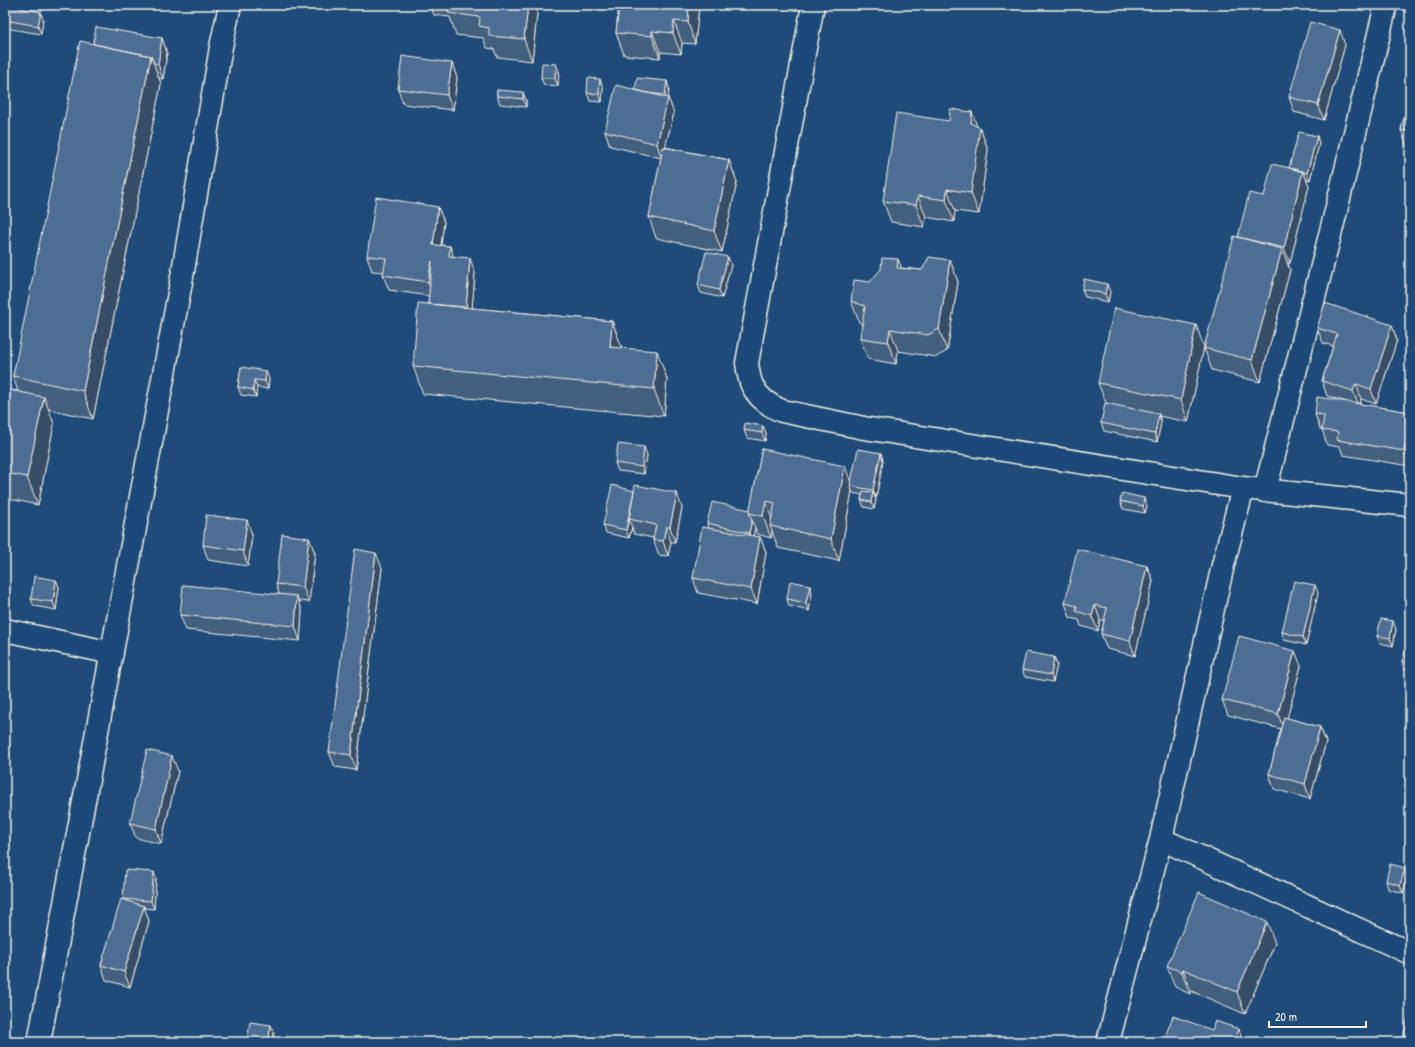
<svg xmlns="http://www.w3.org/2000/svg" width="1415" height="1047" font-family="'Patrick Hand',sans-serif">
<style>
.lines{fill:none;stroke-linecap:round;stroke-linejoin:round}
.street-casing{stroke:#f4f1e8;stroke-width:25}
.secondary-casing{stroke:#f4f1e8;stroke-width:25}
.street{stroke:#1f4a7a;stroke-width:22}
.secondary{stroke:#1f4a7a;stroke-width:22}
.wall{fill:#425f7e;stroke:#f4f1e8}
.shaded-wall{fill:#364d66;stroke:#f4f1e8}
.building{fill:#4d6e92;stroke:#f4f1e8}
</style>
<rect width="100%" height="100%" fill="#1f4a7a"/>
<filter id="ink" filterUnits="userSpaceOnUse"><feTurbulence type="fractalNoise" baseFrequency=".025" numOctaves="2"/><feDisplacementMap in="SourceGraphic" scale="8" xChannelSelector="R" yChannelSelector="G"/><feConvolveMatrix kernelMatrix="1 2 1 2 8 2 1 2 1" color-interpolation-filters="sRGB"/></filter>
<g filter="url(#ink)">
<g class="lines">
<g class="street-casing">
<path id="street" d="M813,5L747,363C748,370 749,379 752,385C758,398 770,406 782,411L864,428L1243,488L1410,505
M1265,491L1334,219L1386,5
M5,630L112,653
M1161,839L1410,953
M1108,1042L1161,839L1223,565L1243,488"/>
</g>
<g class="secondary-casing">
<path id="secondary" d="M39,1042L182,277L221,47L230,5"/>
</g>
<use href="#street" class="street"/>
<use href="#secondary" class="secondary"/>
</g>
<path class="wall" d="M5,5L43,19L41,34L5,28Z
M430,5H538L532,61L497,57L494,49L487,48L483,38L456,35L450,17L434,15Z
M619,5H716L713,8L699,6L695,44L682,43L681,54L660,52V58L624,55L616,33Z
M162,38L167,53L163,79L159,78L161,84L93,419L48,409L54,424L38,505L5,498V389L18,391L13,376L93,44Z
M1345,45L1324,120L1294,112L1289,97Z
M452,63L457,78L453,110L403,104L398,89Z
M559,71L558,86L544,85L541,78Z
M667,81L669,89L668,98L674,113L665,147L729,160L737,182L722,252L656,238L649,217L661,158L610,146L605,131L635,90Z
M603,87L602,102L590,101L587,93Z
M497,90L526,100V107L500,104L497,96Z
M1410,92V152H1409L1401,130Z
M977,127L980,128L988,150L979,214L955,211L954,222L926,217L924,227L891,222L883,201Z
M1317,136L1319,144L1310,180L1306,179L1309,186L1290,263H1288L1290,270L1260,382L1212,370L1204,348L1238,237L1264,196Z
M438,207L444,222L441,245L450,246L453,256L475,273L472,308L612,321L622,348L667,379L664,416L423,394L413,366L428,304L429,296L389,290L383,275L384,272L372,271L367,256Z
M898,259L901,268L922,270L950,260L958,282L947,351L936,357L898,351L896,364L868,359L860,338L862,324L859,322L851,301L870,282Z
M731,265L722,298L701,293L698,285Z
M1082,289L1110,292L1108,302L1085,297Z
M1317,328L1397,340L1376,404L1361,399L1360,404L1410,412V466L1343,455L1340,447L1327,445L1322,429H1320L1315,414L1347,402L1327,396L1322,381L1333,346L1323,343Z
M1204,347L1188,422L1159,416L1161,422L1157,442L1104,431L1101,423L1106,403L1098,383Z
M241,367L269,379L268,389L257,387L256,397L241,395L238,387Z
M763,426L766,433L765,441L747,438L744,430Z
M762,449L851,482L881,453L883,461L876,498L875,497L876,500L874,509L864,507L861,500L862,495L853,493L852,491L839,561L778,548L772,531L771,538L757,534L755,528L753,536L760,537L766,552L757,604L698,593L693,578L709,528L707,523L750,510Z
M647,455L644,474L618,471L615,463Z
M1120,501L1147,506L1145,513L1123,509Z
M682,508L675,542H671L668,556L659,555L653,540V538L634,534L632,527L629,538L606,533L603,525Z
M252,535L248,566L208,560L203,545Z
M309,538L315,553L309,602L299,601L302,611L300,641L186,630L180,615L279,594L276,584Z
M1147,566L1153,581L1135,656L1107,649L1101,634L1104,621L1100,620L1098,631L1081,626L1079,620L1070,618L1065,603Z
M382,568L356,770L335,767L329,752Z
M56,580L59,587L56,610L34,606L31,599Z
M810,585L812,593L809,611L789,606L787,599Z
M1318,593L1306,645L1284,640L1282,632Z
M1396,629L1393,646L1380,643L1377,636Z
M1410,651V671L1404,669L1402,661Z
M1054,657L1057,665L1053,682L1025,677L1022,670Z
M1301,666L1287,718L1320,727L1326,742L1310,799L1274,789L1269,774L1281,729L1228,715L1222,700Z
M178,771L161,844L136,838L130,823Z
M1408,875L1403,893L1388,889L1386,881Z
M156,879L154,909L144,908L149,921L130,987L106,980L101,965L123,900V899Z
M1275,943L1245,1014L1191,991L1190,994L1175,987L1167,966Z
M274,1033L272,1042H248L247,1040Z"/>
<path class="shaded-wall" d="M528,5H538L532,61L524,39Z
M689,5H698L699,6L695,44L688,22Z
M712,5H716L713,8Z
M41,12L43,19L41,34L38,26Z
M674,21L682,43L681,54L673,33Z
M1340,30L1345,45L1324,120L1318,105Z
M652,31L660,52V58L652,36Z
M162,38L167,53L163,79L158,64Z
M151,56L161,84L93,419L83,391Z
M452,63L457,78L453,110L447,95Z
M556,64L559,71L558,86L555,78Z
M600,79L603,87L602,102L599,94Z
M667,81L669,89L668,98L674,113L662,159L657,144L667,101L665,95Z
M523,92L526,100V107L523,99Z
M972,112L979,132L980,128L988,150L979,214L971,193V123Z
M1317,136L1319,144L1310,180L1307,173Z
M729,160L737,182L722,252L714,231Z
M1303,171L1309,186L1290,263L1284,248Z
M947,189L955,211L954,222L946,200Z
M918,196L926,217L924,227L916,205Z
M438,207L444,222L439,260L433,245Z
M450,246L455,261L449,256Z
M1282,249L1290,270L1260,382L1252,360Z
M728,257L731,265L722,298L719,290Z
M470,258L475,273L471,322L466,307Z
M898,259L906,281L897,268Z
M950,260L958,282L947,351L939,329Z
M432,261L434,297L428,282Z
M1107,284L1110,292L1108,302L1105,294Z
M612,321L622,349L610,347Z
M1196,325L1204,347L1188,422L1181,400Z
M1392,325L1397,340L1376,404L1371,389Z
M890,329L898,351L896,364L888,342Z
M657,351L667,379L664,416L654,389Z
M266,371L269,379L268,389L265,381Z
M254,380L257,387L256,397L253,390Z
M1356,384L1361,399L1359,406L1353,391Z
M44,397L54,424L38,505L27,477Z
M1410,413V466L1404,451Z
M1159,414L1161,422L1157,442L1155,434Z
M763,426L766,433L765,441L762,433Z
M644,447L647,455L644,474L642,467Z
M881,453L883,461L876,498L873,490Z
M845,466L852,486H850L852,491L839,561L831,539Z
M873,492L876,500L874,509L871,502Z
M677,493L682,508L675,542L670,527Z
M1144,498L1147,506L1145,513L1143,506Z
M766,501L773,523L770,526L772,531L771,538L763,516Z
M247,520L252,535L248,566L243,551Z
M629,520L632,527L629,538L626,530Z
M752,520L755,528L752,541L749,533Z
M666,527L671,542L668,556L663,541Z
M760,537L766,552L757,604L751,589Z
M309,538L315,553L309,602L303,587Z
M376,553L382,568L356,770L351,755Z
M1147,566L1153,581L1135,656L1130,641Z
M56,580L59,587L56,610L53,602Z
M810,585L812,593L809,611L806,603Z
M1315,585L1318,593L1306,645L1303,637Z
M297,596L302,611L300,641L295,626Z
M1095,605L1100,620L1098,631L1092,616Z
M1393,621L1396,629L1393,646L1390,638Z
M1295,651L1301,666L1284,730L1278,714Z
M1054,657L1057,665L1053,682L1051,675Z
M1320,727L1326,742L1310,799L1305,784Z
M172,756L178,771L161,844L156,829Z
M1405,868L1408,875L1403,893L1400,885Z
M154,872L156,879L154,909L151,901Z
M144,906L149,921L130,987L124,972Z
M1267,922L1275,943L1245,1014L1237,992Z
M1183,969L1191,991L1190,994L1182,972Z
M271,1025L274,1033L272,1042H268Z
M1239,1029L1243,1042H1234Z"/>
<path class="building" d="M5,5L41,12L38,26L5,20Z
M449,5H528L524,39L489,36V28L479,26L480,17L448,13Z
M619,5H689L688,22L674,21L673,33L652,31V36L616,33Z
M1310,22L1340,30L1318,105L1289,97Z
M96,27L162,38L158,64L154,63L151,56L93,44Z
M80,41L151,56L83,391L13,376Z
M402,56L452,63L447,95L398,89Z
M542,63L556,64L555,78H541Z
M588,78L600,79L599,94L587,93Z
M637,78L667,81L665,95L647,93L635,90Z
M616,85L668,98L657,144L605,131Z
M497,90L523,92V99L497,96Z
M1410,92V132L1401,130Z
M950,109L972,112L971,123L980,128L971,193L947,189L946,200L918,196L916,205L883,201L896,113L949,121Z
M1299,132L1317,136L1307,173L1289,168Z
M663,147L729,160L714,231L649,217Z
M1272,164L1303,171L1284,248L1238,237L1249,193L1264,196Z
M376,197L438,207L433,245L450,246L449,256L470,258L466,307L428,304L432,261L428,282L383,275L386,258L367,256Z
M1234,236L1282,249L1252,360L1204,348Z
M706,252L728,257L719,290L698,285Z
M929,257L950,260L939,329L928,335L890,329L888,342L860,338L865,306L851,301L854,280L870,282L881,269L882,258L898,259L897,268L922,270Z
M1084,279L1107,284L1105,294L1082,289Z
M418,303L612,321L610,347L657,351L654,389L413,366Z
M1325,303L1392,325L1371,389L1356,384L1353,391L1322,381L1337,334L1317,328Z
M1114,308L1196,325L1181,400L1098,383Z
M241,367L266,371L265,381L254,380L253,390L238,387Z
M5,389L44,397L27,477L5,473Z
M1317,397L1410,412L1404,451L1337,440L1338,432L1322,430L1324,415L1315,414Z
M1105,403L1159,414L1155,434L1101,423Z
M745,423L763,426L762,433L744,430Z
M618,444L644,447L642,467L615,463Z
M762,449L845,466L831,539L770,526L775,503L766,501L763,516L749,513Z
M858,449L881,453L873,490L850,486Z
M612,485L634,491L626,530L603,525Z
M635,485L677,493L670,527H666L663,541L653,540L656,525L629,519Z
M863,491L873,492L871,502L861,500Z
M1122,493L1144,498L1143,506L1120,501Z
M712,502L750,510L749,513L752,520L749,533L707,523Z
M206,515L247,520L243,551L203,545Z
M702,527L760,537L751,589L693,578Z
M282,534L309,538L303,587L276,584Z
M355,549L376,553L351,755L329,752Z
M1077,549L1147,566L1130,641L1101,634L1107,608L1095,605L1092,616L1076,611L1077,606L1065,603Z
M34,576L56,580L53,602L31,599Z
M790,581L810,585L806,603L787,599Z
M1294,581L1315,585L1303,637L1282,632Z
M183,585L297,596L295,626L180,615Z
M1381,619L1393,621L1390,638L1377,636Z
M1239,636L1295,651L1278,714L1222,700Z
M1406,650L1410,651V665L1402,661Z
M1026,652L1054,657L1051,675L1022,670Z
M1284,717L1320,727L1305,784L1269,774Z
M147,750L172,756L156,829L130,823Z
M1390,864L1405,868L1400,885L1386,881Z
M125,870L154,872L151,901L123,899Z
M1199,892L1267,922L1237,992L1183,969L1182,972L1167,966Z
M121,899L144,906L124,972L101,965Z
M1410,1008V1042H1402Z
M1173,1016L1212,1030L1215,1021L1239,1029L1234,1042H1163Z
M250,1022L271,1025L268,1042H260L247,1040Z"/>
</g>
<rect width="1415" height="1047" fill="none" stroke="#1f4a7a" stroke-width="20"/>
<rect x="10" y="10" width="1395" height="1027" fill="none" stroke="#f4f1e8" stroke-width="1.5" filter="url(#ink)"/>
<path d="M1269 1021v6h97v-6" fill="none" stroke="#f4f1e8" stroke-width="2"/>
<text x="1275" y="1021" font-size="12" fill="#f4f1e8" stroke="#1f4a7a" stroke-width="3" paint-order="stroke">20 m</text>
</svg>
